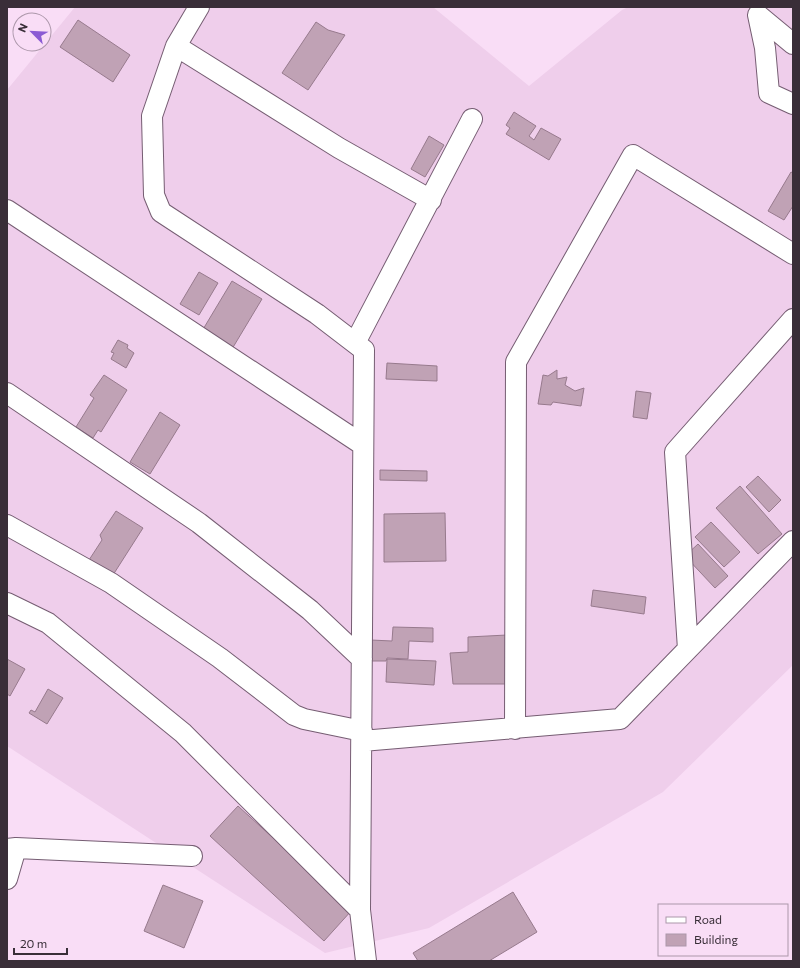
<svg xmlns="http://www.w3.org/2000/svg" width="800" height="968" font-family="Commissioner,sans-serif">
<style>
.built{fill:#efceeb}
.building{fill:#c0a2b5;stroke:#977a8d}
.lines{fill:none;stroke-linecap:round;stroke-linejoin:round}
.minor-casing{stroke:#755d72;stroke-width:22}
.minor{stroke:#fff;stroke-width:20}
</style>
<rect width="100%" height="100%" fill="#f9ddf6"/>
<path class="built" d="M75,7H433L529,86L622,10L628,7H793V665L663,792L429,928L325,953L7,746V90Z"/>
<path class="building" d="M78,20L130,55L113,82L60,47Z
M316,22L328,30L345,35L308,90L282,73Z
M514,112L536,126L529,136L534,140L541,128L561,139L549,160L506,134L510,128L506,125Z
M429,136L444,145L425,177L411,169Z
M791,172L793,173V206L784,220L768,211Z
M199,272L218,283L199,315L180,304Z
M232,281L262,299L229,354L199,336Z
M118,340L128,345L127,348L134,353L126,368L111,359L114,353L111,352Z
M387,363L437,366V381L386,379Z
M557,370V379L567,377L565,385L575,391L584,388L581,406L553,402L551,405L538,404L543,375L548,376Z
M104,375L127,390L101,432L98,430L93,438L76,427L94,398L90,395Z
M636,391L651,393L647,419L633,417Z
M160,412L180,425L150,474L130,462Z
M380,470L427,471V481L380,480Z
M758,476L781,500L769,512L746,487Z
M740,486L782,534L758,554L716,508Z
M116,511L143,528L113,575L89,560L102,540L100,535Z
M445,513L446,561L384,562V514Z
M711,522L740,552L724,567L695,537Z
M698,544L728,576L715,588L685,556Z
M593,590L646,597L644,614L591,606Z
M393,627L433,628V642L409,641L408,659L387,658L386,661H371V640L392,641Z
M507,635L509,684H453L450,653L468,652V637Z
M7,659L25,669L10,696L7,694Z
M387,659L436,661L434,685L386,682Z
M48,689L63,698L47,724L29,713L31,710L35,712Z
M238,806L352,910L324,941L210,836Z
M163,885L203,901L184,948L144,931Z
M513,892L537,932L489,961H418L413,953Z"/>
<g class="lines">
<g class="minor-casing">
<path id="minor" d="M199,7L176,46L152,116L154,195L161,212L317,314L364,350L360,910L366,961
M793,44L758,15L765,48L769,93L793,104
M176,46L339,148L431,200
M7,210L363,445
M355,343L472,119
M7,393L199,523L310,610L362,659
M7,525L111,583L220,658L294,715L304,719L362,731
M7,603L48,623L183,733L360,910
M688,649L675,452L793,319
M515,729L516,362L633,155L793,254
M362,741L620,719L793,541
M7,849L16,848L192,856
M7,879L16,848"/>
</g>
<use href="#minor" class="minor"/>
</g>
<rect width="800" height="968" fill="none" stroke="#392e38" stroke-width="16"/>
<rect x="658" y="904" width="130" height="52" fill="#f9ddf6" stroke="#ac97aa"/>
<rect x="666" y="917" width="20" height="6" fill="#ffffff" stroke="#ac97aa"/>
<text x="694" y="924" font-size="12" fill="#392e38">Road</text>
<rect x="666" y="934" width="20" height="12" fill="#c0a2b5" stroke="#ac97aa"/>
<text x="694" y="944" font-size="12" fill="#392e38">Building</text>
<g transform="translate(32 32) rotate(294)"><circle r="19" fill="#f9ddf6" stroke="#ac97aa"/>
<path d="M0-3L7 15L0 10L-7 15Z" fill="#8b5bd4"/>
<text y="-6" font-size="11" font-weight="bold" text-anchor="middle" fill="#392e38">N</text>
</g>
<path d="M14 948v6h53v-6" fill="none" stroke="#392e38" stroke-width="2"/>
<text x="20" y="948" font-size="12" fill="#392e38" stroke="#f9ddf6" stroke-width="3" paint-order="stroke">20 m</text>
</svg>
